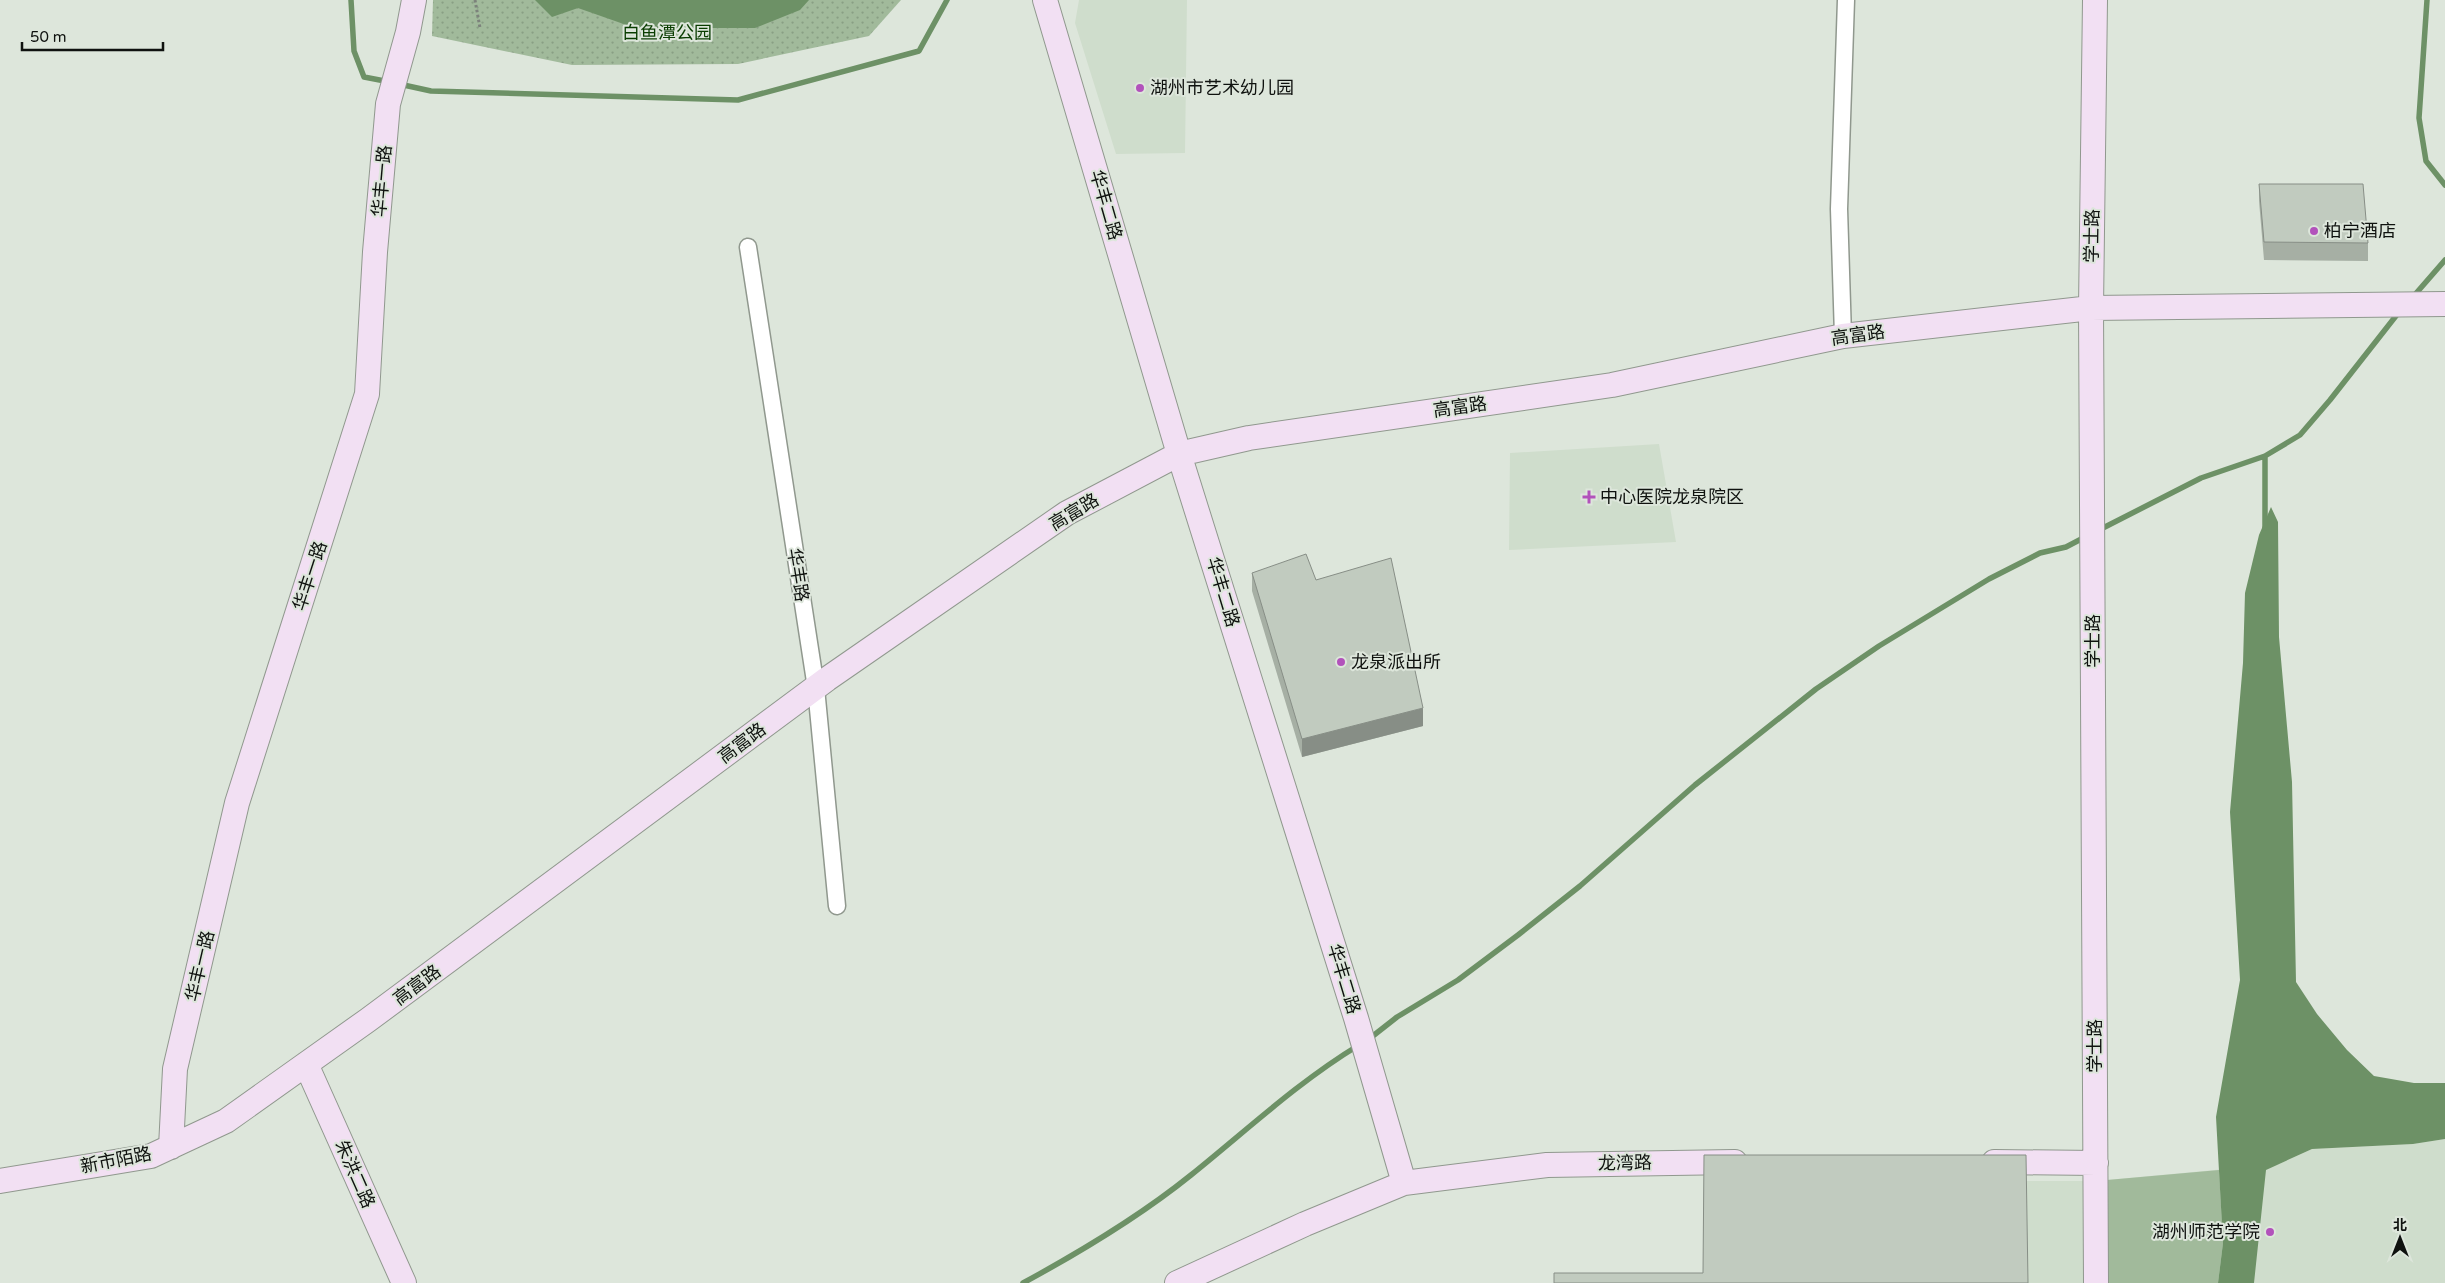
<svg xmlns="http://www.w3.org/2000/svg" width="2445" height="1283" font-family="'Varela Round','Noto Sans SC',sans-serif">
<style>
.built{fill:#cfddcc}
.grass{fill:#a1ba9b}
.park{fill:url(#park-dots)}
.water{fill:#6d9166}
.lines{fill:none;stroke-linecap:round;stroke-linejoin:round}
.stream{stroke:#6d9166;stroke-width:5.5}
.street-casing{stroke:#90988e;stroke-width:19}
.secondary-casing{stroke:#90988e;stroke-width:26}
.path{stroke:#7c827b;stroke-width:3;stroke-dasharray:2.5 2.5;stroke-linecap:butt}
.street{stroke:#fff;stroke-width:16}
.secondary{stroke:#f2e0f3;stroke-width:24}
.wall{fill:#a6afa4}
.shaded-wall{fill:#878e86}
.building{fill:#c1cbbf;stroke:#878e86}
.poi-dot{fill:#b252bb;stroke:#dde6db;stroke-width:2}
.labels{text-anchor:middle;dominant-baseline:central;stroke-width:4;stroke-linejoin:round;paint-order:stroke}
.park-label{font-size:18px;fill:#093d00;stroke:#dde6db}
.poi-label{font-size:18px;fill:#0f120f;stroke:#dde6db;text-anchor:start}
.street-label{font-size:18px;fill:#0f120f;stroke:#dde6db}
</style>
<defs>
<pattern id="park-dots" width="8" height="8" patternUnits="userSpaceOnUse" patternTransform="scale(1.25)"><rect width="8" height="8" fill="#a1ba9b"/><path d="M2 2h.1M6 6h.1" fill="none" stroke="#899f84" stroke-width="1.8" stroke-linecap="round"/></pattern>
</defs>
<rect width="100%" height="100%" fill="#dde6db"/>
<path class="built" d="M1079,0H1187L1185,153L1116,154L1075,23Z
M1659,444L1676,542L1509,550L1510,453Z
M2445,1139V1283H1703L1704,1181H2096L2279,1164L2312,1149L2413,1144Z"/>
<path class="grass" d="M2219,1170L2223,1243L2218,1283H2096V1181Z"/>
<path class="park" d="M433,0H901L869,36L738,64L572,65L432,36Z"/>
<path class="water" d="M535,0H809L800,10L755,28H635L578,8L552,17Z
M2271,507L2278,522L2279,637L2292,782L2296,982L2317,1014L2347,1050L2374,1076L2414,1083H2445V1139L2413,1144L2312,1149L2266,1170L2254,1283H2218L2223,1243L2216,1117L2240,980L2230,812L2243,663L2245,593L2259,535Z"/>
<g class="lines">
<path class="stream" d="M351,0L354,51L364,77L390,82
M2427,0L2419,118L2426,161L2445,185
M399,84L431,91L738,100L919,51L947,0
M2412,298L2445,260
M2265,456V528
M2099,530L2201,478L2265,456L2300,435L2330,400L2399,312
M1369,1039L1397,1017L1458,980L1518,935L1580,886L1695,785L1816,689L1879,646L1989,579L2040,553L2066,547L2087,536
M1023,1283C1082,1251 1139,1217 1191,1175C1247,1130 1298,1082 1359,1045"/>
<g class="street-casing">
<path id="street" d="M748,247L816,688L837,906
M1843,336L1839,209L1846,0"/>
</g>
<g class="secondary-casing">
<path id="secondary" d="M1045,0L1179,454L1356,1018L1404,1183
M2095,0L2091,308L2096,1283
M306,1064L404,1283
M171,1147L175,1069L237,803L367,394L375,252L388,104L408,32L414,0
M1994,1162L2096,1163
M0,1181L151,1156L226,1121L368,1020L827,679L1067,513L1179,454L1249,438L1612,385L1843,336L2091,308L2445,304
M1177,1283L1305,1224L1404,1183L1547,1165L1735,1162"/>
</g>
<path class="path" d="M475,0L480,28"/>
<use href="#street" class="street"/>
<use href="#secondary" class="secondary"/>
</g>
<path class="wall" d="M2259,184L2368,243V261L2264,260L2259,201Z
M1252,573L1316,580L1423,726L1302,757L1252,591Z"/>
<path class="shaded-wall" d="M1423,708V726L1302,757V739Z"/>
<path class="building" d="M2259,184H2363L2368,243L2264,242Z
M1306,554L1316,580L1391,558L1423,708L1302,739L1252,573Z
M1704,1155H2026L2028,1283H1554V1273H1703Z"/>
<g class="poi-dot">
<circle cx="1140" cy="88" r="5"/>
<circle cx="2314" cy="231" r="5"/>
<path d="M1586.5 489.5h5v5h5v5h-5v5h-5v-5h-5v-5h5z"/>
<circle cx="1341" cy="662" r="5"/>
<circle cx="2270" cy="1232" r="5"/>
</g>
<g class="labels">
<g class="park-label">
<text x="667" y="33">白鱼潭公园</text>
</g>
<g class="poi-label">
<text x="1150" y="88">湖州市艺术幼儿园</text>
<text x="2324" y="231">柏宁酒店</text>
<text x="1600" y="497">中心医院龙泉院区</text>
<text x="1351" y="662">龙泉派出所</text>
<text x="2260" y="1232" text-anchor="end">湖州师范学院</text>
</g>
<g class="street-label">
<text transform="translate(382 181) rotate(-85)">华丰一路</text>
<text transform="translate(1106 205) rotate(74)">华丰二路</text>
<text transform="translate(2092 236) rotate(-89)">学士路</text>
<text transform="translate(1858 335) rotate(-8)">高富路</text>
<text transform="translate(1460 407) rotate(-8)">高富路</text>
<text transform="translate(1074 512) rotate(-31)">高富路</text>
<text transform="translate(798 575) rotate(81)">华丰路</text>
<text transform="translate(310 576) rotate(-72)">华丰一路</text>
<text transform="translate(1223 592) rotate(73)">华丰二路</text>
<text transform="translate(2093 641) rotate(-90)">学士路</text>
<text transform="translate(742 743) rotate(-37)">高富路</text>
<text transform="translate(200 966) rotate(-77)">华丰一路</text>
<text transform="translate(1344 979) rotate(73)">华丰二路</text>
<text transform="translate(417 985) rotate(-37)">高富路</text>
<text transform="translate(2095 1046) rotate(-90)">学士路</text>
<text transform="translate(116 1160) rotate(-11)">新市陌路</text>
<text transform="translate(1625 1163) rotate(-1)">龙湾路</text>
<text transform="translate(355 1174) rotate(66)">朱洪二路</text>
</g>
</g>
<g transform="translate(2400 1238)" stroke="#dde6db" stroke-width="4" paint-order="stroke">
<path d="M0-4L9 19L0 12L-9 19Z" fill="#0f120f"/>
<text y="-8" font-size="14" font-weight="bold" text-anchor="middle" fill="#0f120f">北</text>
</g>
<path d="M22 42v8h141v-8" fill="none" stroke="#0f120f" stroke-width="2.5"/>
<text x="30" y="42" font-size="15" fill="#0f120f" stroke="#dde6db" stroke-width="4" paint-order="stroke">50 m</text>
</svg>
